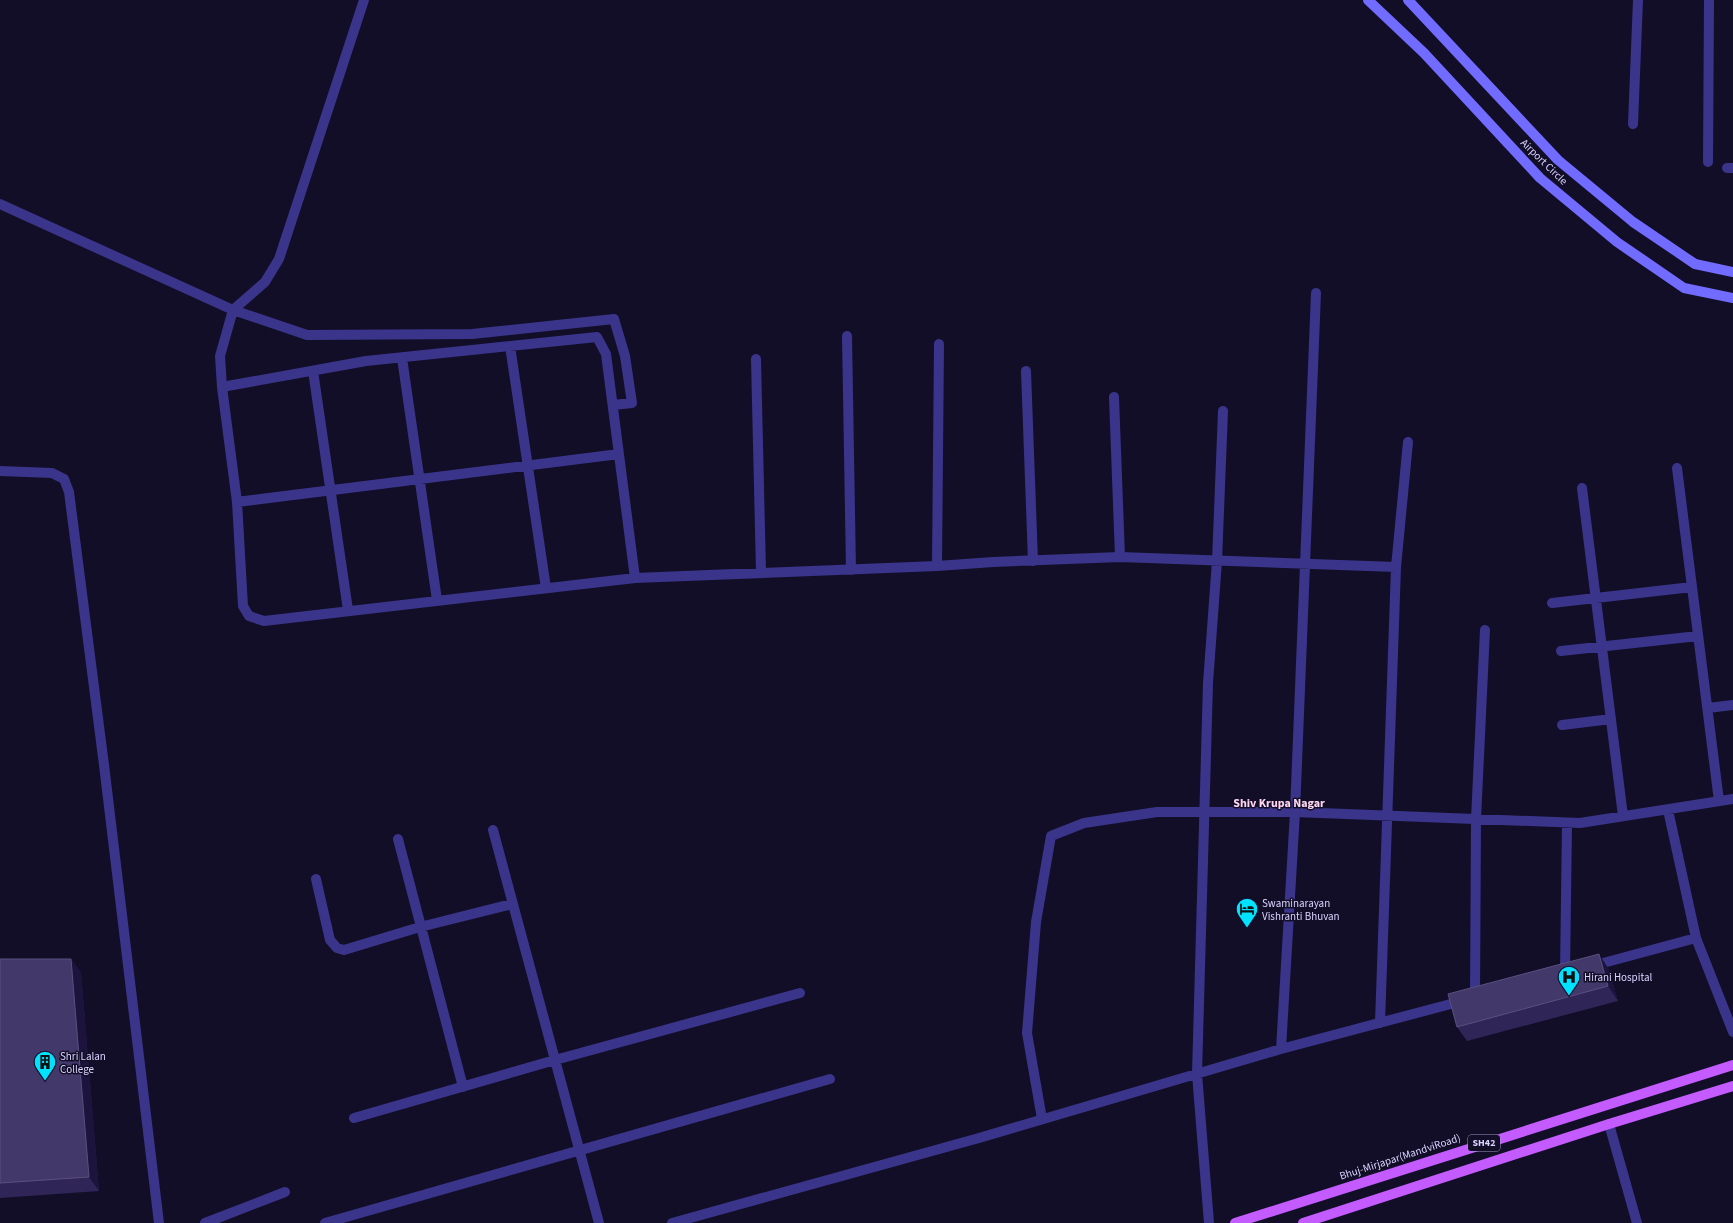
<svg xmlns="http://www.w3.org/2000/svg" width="1733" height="1223" font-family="'Source Sans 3',sans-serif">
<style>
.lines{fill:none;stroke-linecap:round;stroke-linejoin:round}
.street{stroke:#3a358a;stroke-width:10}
.secondary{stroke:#716bff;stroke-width:10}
.primary{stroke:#c45bff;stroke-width:10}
.wall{fill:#302557}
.shaded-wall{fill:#1c143c}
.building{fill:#423869;stroke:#5a5080}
.labels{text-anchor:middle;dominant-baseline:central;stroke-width:3;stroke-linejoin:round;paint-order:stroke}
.shield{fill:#120e28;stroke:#9e99be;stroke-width:1}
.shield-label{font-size:10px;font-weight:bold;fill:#dad4ff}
.street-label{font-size:11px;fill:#dad4ff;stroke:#120e28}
.poi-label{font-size:11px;fill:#dad4ff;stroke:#120e28;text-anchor:start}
.neighbourhood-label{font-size:12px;font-weight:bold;fill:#ffd6f0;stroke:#120e28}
</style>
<rect width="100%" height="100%" fill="#120e28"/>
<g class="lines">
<path class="street" d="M364,0L279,259L265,282L233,310L220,356L222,387L237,502L243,606L249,616L264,621L635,578L937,566L993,562L1120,557L1396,567
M1633,124L1638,0
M1708,162L1709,0
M1727,168H1733
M0,204L233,310L307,335L472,334L614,319L625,356L632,403L613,405
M847,336L851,570
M510,346L546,588
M402,358L437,600
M756,359L761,572
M313,371L348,610
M1026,371L1033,561
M222,387L366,361L597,337L606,354L635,578
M1114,397L1120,557
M1677,468L1719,801
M0,471L52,473L64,479L69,492L104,765L159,1223
M1582,488L1623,816
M237,502L619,454
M937,566L939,344
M1552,603L1692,587
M1561,651L1698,636
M1708,708L1733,705
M1562,725L1611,719
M1668,810L1696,938L1733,1032
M493,830L599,1223
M398,839L463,1087
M316,879L330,940L337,948L344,950L420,927L512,904
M1592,966L1696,938
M1565,973L1567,823
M1475,997L1476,819L1485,630
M1380,1023L1396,567L1408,442
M1281,1049L1295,812L1316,293
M354,1118L555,1060L800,993
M1042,1119L1027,1033L1036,922L1051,836L1084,823L1157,812H1295L1580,823L1733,799
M1609,1124L1637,1223
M205,1223L285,1192
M325,1223L830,1079
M672,1223L979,1138L1281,1049L1462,1001
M1209,1223L1197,1074L1208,683L1217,561L1223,411"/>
<path class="secondary" d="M1368,0L1424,53L1540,178L1617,242L1684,288L1733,298
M1408,0L1558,160L1633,222L1695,264L1733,272"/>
<path class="primary" d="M1235,1223L1733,1065
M1303,1223L1609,1124L1733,1086"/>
</g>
<path class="wall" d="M0,959H71L81,973L99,1191L0,1198Z
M1608,968L1618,1001L1467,1041L1457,1027Z"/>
<path class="shaded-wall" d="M1599,954L1608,968L1618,1001L1608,986Z
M71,959L81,973L99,1191L89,1177Z"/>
<path class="building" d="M1599,954L1608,986L1457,1027L1448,994Z
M0,959H71L89,1177L0,1183Z"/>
<defs>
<g id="hotel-pin" transform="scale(1.15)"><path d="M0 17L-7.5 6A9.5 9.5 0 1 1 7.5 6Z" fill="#00e2ff" stroke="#120e28"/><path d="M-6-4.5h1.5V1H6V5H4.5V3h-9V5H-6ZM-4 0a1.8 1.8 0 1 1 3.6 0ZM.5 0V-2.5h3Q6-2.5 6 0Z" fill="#111"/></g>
<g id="hospital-pin" transform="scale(1.15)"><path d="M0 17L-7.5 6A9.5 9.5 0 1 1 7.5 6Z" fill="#00e2ff" stroke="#120e28"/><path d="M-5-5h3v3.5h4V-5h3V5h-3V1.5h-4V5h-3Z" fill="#111"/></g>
<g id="building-pin" transform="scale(1.15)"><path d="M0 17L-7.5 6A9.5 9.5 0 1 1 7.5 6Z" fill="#00e2ff" stroke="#120e28"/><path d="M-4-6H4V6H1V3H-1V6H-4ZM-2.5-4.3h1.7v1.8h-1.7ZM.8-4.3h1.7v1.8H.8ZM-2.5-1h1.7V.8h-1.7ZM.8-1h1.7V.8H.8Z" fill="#111"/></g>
</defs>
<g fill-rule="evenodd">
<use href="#hotel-pin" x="1247" y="909"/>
<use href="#hospital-pin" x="1569" y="977"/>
<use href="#building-pin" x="45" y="1062"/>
</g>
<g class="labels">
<rect class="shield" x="1468" y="1135" width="32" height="16" rx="3"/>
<g class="shield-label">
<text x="1484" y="1143">SH42</text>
</g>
<g class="street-label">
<text transform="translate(1544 162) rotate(44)">Airport Circle</text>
<text transform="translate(1400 1157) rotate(-18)">Bhuj-Mirjapar(MandviRoad)</text>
</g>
<g class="poi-label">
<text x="1262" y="903">Swaminarayan<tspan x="1262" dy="13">Vishranti Bhuvan</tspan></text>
<text x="1584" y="977">Hirani Hospital</text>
<text x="60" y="1056">Shri Lalan<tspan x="60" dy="13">College</tspan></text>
</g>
<g class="neighbourhood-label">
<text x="1279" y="803">Shiv Krupa Nagar</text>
</g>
</g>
</svg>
